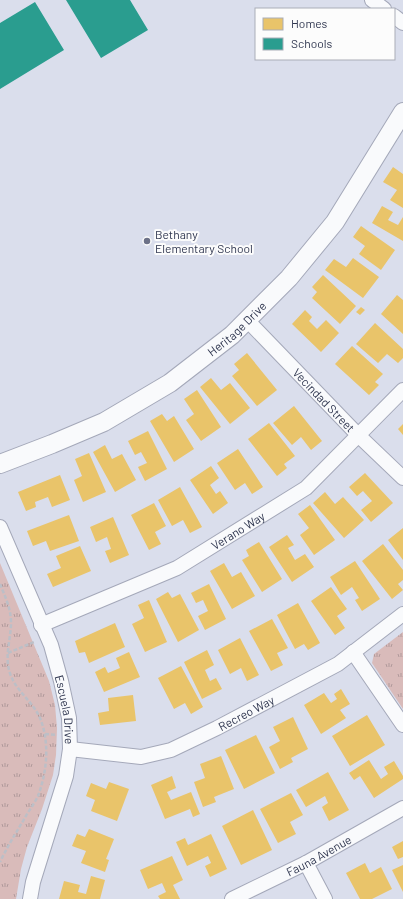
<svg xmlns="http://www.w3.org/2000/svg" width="403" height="899" font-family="Barlow,sans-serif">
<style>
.park{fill:url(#park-tufts)}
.homes{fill:#e9c46a}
.schools{fill:#2a9d8f}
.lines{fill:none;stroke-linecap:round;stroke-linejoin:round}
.minor-casing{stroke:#a4a8b9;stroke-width:16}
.tertiary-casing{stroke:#a4a8b9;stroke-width:20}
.path{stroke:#bcbfc7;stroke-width:2.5;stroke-dasharray:4 2;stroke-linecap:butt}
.minor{stroke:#f9fafc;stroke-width:14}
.tertiary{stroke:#f9fafc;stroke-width:18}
.poi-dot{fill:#6c7187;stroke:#fcfcfc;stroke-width:1.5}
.labels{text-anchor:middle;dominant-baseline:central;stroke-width:4;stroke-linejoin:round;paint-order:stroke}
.poi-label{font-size:12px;fill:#303750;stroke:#fcfcfc;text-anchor:start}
.street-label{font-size:12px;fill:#303750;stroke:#fcfcfc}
</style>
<defs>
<pattern id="park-tufts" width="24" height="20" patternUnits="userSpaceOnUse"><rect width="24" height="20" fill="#d9bbba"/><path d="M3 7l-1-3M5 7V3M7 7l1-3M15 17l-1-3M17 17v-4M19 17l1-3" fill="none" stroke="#b0999a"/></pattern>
</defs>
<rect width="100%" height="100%" fill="#dadeec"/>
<path class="park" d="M0,563L49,681L55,705L57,728L56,755L53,775L42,809L27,847L21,869L16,899H0Z
M403,632V709L372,663L374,654Z"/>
<path class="homes" d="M393,167L403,174V208L390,200L397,190L383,182Z
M382,206L393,212L388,220L398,225L403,217V241L372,223Z
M361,226L395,250L381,270L359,254L365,246L353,237Z
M353,258L379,277L363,298L325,270L334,259L346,267Z
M323,275L356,306L340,324L312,298L317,292L312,287Z
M397,295L403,300V334L381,314Z
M361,307L365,310L360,315L356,312Z
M305,310L312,317L309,321L317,329L326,320L339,333L321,352L292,324Z
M375,323L403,349V358L398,363L387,354L378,363L356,344Z
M352,346L383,374L375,382L379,385L369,395L335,364Z
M247,353L277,390L257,406L232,376L239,370L234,364Z
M211,378L221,390L230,383L250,408L230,424L200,387Z
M197,390L221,427L201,441L186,420L194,414L184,399Z
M294,406L322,441L311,450L301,437L292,445L273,423Z
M162,414L167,421L174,416L194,449L174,462L150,421Z
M269,423L295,456L284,464L287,468L277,476L248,439Z
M403,424V435L398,429Z
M148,431L167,469L145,481L138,467L147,463L141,452L135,455L128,441Z
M105,445L112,459L122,454L136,480L115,492L93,452Z
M238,449L263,487L252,494L245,483L235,490L217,463Z
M89,453L106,492L83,502L74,480L82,476L75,459Z
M211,466L219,478L210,485L216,494L220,491L228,503L213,514L190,480Z
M365,473L393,503L371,522L361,510L372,501L363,491L357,496L349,487Z
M60,475L70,500L52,507L48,497L35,502L36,507L26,511L18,492Z
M180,487L202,527L190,533L183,520L172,526L158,500Z
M325,492L335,504L343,497L364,520L344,538L313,503Z
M154,503L166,526L155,532L161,544L149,550L131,515Z
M310,505L335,540L314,555L300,535L309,528L298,514Z
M69,515L79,541L50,551L46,541L33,546L27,531Z
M113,517L129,555L110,563L105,551L111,549L107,537L96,542L90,527Z
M403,528V560L388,540Z
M287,535L294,545L288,548L295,560L305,554L314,567L292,582L269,547Z
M259,542L282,579L262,592L242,560L249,556L246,550Z
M383,544L403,570V580L398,584L403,590L392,599L362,561Z
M80,546L91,571L53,587L47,574L61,568L56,556Z
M355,561L380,599L362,611L355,600L359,598L352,587L341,595L330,577Z
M224,563L232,577L241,572L255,596L232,609L210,571Z
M209,584L226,619L205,630L198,616L208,611L203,600L196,603L191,593Z
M331,587L347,609L337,616L345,628L335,635L311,601Z
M168,592L172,598L180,594L199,630L178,642L156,599Z
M149,600L167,642L145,652L132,624L144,618L138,605Z
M298,603L320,643L308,650L304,644L295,649L277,615Z
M272,619L288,648L277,653L283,665L271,671L249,631Z
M115,623L125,647L89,663L85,652L79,653L75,641Z
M240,638L259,675L247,681L241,668L230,674L218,650Z
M207,650L214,665L205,670L210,681L216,678L222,689L202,699L184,662Z
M129,652L140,677L104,692L95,672L105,667L108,673L120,668L116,658Z
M181,666L203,707L191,714L185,703L174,709L158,678Z
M341,689L350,704L340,710L346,718L321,734L304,705L324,693L331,703L337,699L334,694Z
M133,695L136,721L100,725L98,713L109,711L108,698Z
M367,715L385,745L350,766L332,736Z
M293,717L308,749L291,758L293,762L280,769L269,747L280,741L273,727Z
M256,735L275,773L244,789L225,750Z
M221,756L234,789L214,797L216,802L203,807L194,782L205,778L200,764Z
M369,760L381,779L388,774L384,767L394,761L403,776V779L374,798L360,776L354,780L349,773Z
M328,772L349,810L329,821L322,807L328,803L325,796L306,807L296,790Z
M172,776L176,788L167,792L171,800L191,792L200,814L193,817L190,809L165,819L151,785Z
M109,782L129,789L117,821L91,811L95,800L86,796L91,783L106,789Z
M291,793L303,815L290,822L296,834L278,843L260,809Z
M253,810L272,850L241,865L222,826Z
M89,829L114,839L106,859L109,860L105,872L81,863L86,851L72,846L77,834L85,837Z
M211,834L227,869L210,877L205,866L211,863L208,856L187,866L176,842L185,838L188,845Z
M403,841V857L398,859L392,847Z
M172,856L183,880L173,885L180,899H160L158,896L166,892L162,883L148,889L140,870Z
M365,863L370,873L381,867L392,889L372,899H360L346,873Z
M403,865V892L392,870Z
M91,876L105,880L100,899H59L64,881L80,885L78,892L86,894Z"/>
<path class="schools" d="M66,0H130L148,30L101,58Z
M35,2L64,50L0,89V23Z"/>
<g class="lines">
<g class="minor-casing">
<g id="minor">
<path d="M372,0L384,9"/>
<path d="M394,16L403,23"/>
<path id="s1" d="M247,320L358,435L403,478"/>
<path id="s2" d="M0,527L51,645L61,681L69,718L70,749L66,776L33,882L30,899"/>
<path id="s3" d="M41,625L177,568L306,488L403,390"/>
<path d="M353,652L403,725"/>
<path id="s4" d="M70,749L141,757L171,750L217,728L338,664L403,614"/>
<path d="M306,863L325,899"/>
<path id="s5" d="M232,899L306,863L403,808"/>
</g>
</g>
<g class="tertiary-casing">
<g id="tertiary">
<path id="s6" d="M0,464L52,444L104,422L170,383L232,335L289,278L335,222L403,112"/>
</g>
</g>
<path class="path" d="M0,584C5,596 11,609 11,622C11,638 5,654 9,670C14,690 32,700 40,718C50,742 47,772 38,796C35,802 31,808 27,814C18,830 8,845 0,862
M8,653L34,642
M45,734L57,735"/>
<use href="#minor" class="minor"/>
<use href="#tertiary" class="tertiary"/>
</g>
<circle class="poi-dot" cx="147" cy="241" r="4"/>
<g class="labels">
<g class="poi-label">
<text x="155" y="234">Bethany<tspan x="155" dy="14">Elementary School</tspan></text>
</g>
<g class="street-label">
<text stroke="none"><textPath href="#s6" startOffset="275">Heritage Drive</textPath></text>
<text stroke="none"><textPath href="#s1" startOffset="111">Vecindad Street</textPath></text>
<text stroke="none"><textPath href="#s3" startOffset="219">Verano Way</textPath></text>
<text stroke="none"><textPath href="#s2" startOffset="195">Escuela Drive</textPath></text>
<text stroke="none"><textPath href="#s4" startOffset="186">Recreo Way</textPath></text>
<text stroke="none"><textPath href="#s5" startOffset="97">Fauna Avenue</textPath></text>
</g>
</g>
<rect x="255" y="8" width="140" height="52" fill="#fcfcfc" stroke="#aaadb7"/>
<rect x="263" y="18" width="20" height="12" fill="#e9c46a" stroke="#aaadb7"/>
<text x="291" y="28" font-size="12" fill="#303750">Homes</text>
<rect x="263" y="38" width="20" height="12" fill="#2a9d8f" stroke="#aaadb7"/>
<text x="291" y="48" font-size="12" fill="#303750">Schools</text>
</svg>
